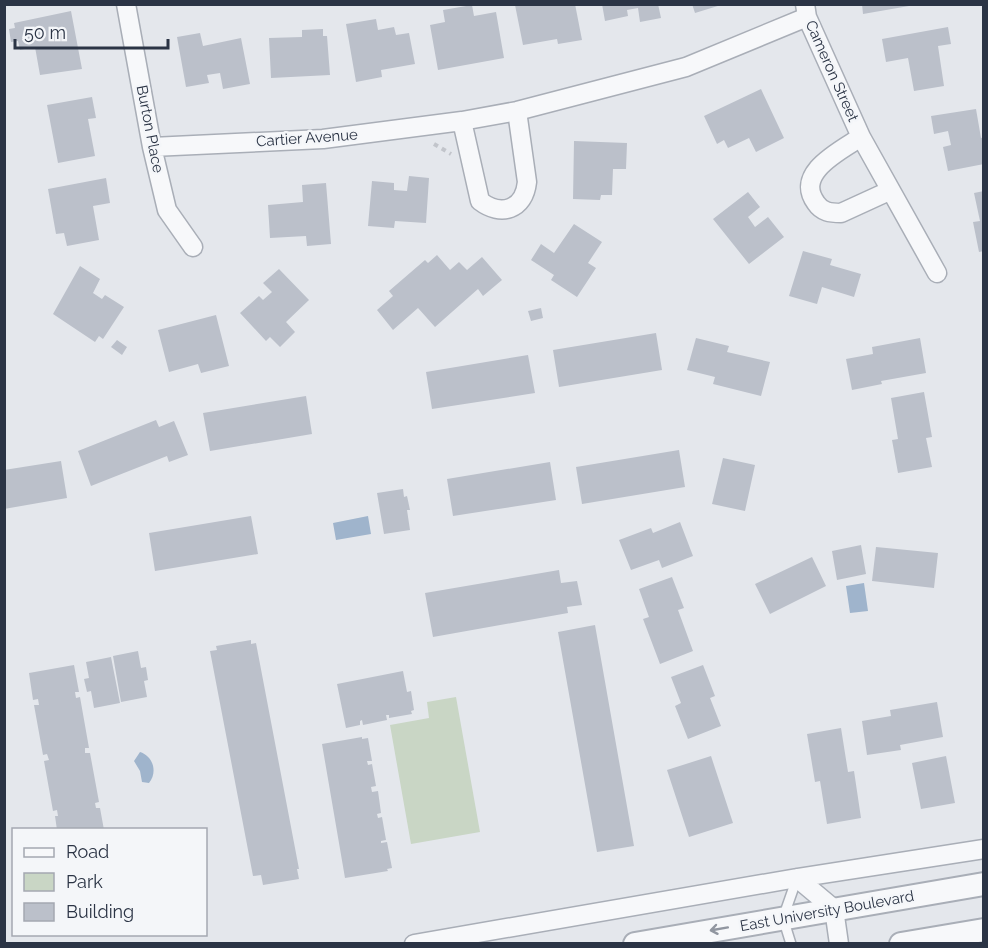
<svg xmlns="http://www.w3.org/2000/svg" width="988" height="948" font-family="Raleway,sans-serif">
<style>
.green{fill:#c9d6c5}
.water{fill:#9fb4cc}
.building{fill:#bbc0ca}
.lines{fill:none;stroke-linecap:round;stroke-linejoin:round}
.service-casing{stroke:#a9aeb7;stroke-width:12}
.minor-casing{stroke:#a9aeb7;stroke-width:21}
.tertiary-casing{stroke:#a9aeb7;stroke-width:26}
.path{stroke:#c2c5cb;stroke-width:4;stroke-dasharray:4.5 4.5;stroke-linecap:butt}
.service{stroke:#f7f8fa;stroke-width:9}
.minor{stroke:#f7f8fa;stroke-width:18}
.tertiary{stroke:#f7f8fa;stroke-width:22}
.oneway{stroke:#9196a0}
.labels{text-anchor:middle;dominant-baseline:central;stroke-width:5;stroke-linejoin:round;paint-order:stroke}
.street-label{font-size:15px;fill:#2b3445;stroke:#f4f6f9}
</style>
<rect width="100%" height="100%" fill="#e4e7ec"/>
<path class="green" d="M456,697L480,832L411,844L390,725L429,718L427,702Z"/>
<path class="water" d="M368,516L371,534L336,540L333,523Z
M864,583L868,611L850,613L846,586Z
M140,752C153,756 158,772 149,783L142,782L140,771L134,761Z"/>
<path class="building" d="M517,4H575L582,40L558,44L557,39L523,45L515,5Z
M602,4H658L661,18L640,22L638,8L627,10L628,16L605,21Z
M692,4H721V5L695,13Z
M862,4H909V6L863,14Z
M472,5L474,16L496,12L504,58L438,70L430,25L445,22L443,10Z
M71,11L82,69L40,75L35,47L20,50L18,41L11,42L9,29L15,28L14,23Z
M376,19L378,30L394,27L396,35L409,33L415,64L381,70L382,77L356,82L346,24Z
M948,27L951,44L938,46L944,86L914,91L908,58L886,62L882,39Z
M323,29V36H327L330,75L271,78L269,38L302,37V30Z
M200,33L203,46L241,38L250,84L223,89L220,73L207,75L209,83L186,87L177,37Z
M761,89L784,138L756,152L749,138L728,148L724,140L717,144L704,116Z
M92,97L96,118L88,119L95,156L58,163L47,105Z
M976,109L981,138L984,137V164L948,171L943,147L951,145L948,131L934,134L931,116Z
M574,141L627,143L626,169H613L612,195H601L600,200L573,199Z
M409,176L429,178L426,223L395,221L394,228L368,226L372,181L394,183V190L407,191Z
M106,178L110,203L93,206L99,240L67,246L64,233L56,234L48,189Z
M326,183L331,244L307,246L306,236L270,238L268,205L303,202L302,185Z
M984,191V251L979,252L973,222L980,221L974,193Z
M748,192L760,207L748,217L755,227L768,217L784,237L749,264L713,219Z
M574,224L602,242L588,263L596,268L577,297L551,280L554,275L531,260L541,244L554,253Z
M803,251L832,259L830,265L861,274L854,297L822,287L817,304L789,296Z
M437,255L450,270L459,262L467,270L482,257L502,280L483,296L478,289L435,327L418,308L393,330L377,310L393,296L389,291L425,260L428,263Z
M80,266L100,279L93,293L102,299L105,295L124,307L103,339L99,336L95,342L53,314Z
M279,269L309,300L286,322L295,332L280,347L270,337L266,341L240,313L259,296L263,300L272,292L263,283Z
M541,308L543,318L531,321L528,311Z
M216,315L229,366L201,373L198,364L169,372L158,330Z
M656,333L662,370L559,387L553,350Z
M696,338L729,346L727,352L770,362L761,396L713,384L715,377L687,370Z
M920,338L926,373L881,381L882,384L852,390L846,359L873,354L872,347Z
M117,340L127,347L122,355L111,347Z
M528,355L535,393L432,409L426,372Z
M924,392L932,437L926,438L932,467L898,473L892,440L898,439L891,398Z
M306,396L312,434L210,451L203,413Z
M156,420L159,427L174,421L188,455L169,462L167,456L91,486L78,451Z
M679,450L685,487L582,504L576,467Z
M723,458L755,465L745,511L712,504Z
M61,461L67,498L4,509V470Z
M550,462L556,500L453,516L447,479Z
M403,489L404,497L407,496L410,510H407L410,530L384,534L377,493Z
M251,516L258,554L155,571L149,533Z
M680,522L693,556L662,568L659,560L631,570L619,540L651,528L653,533Z
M861,545L866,574L837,580L832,551Z
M876,547L938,553L934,588L872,581Z
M812,557L826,586L770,614L755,584Z
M559,570L561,583L577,581L582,605L567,607L568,613L433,637L425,593Z
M672,577L684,608L678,610L693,651L660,664L643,619L649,617L639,589Z
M595,625L634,846L597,852L558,632Z
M251,640V644L256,643L299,869H297L299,879L263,885L261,875L253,876L210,651L217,650L216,646Z
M138,651L141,668L146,667L148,680L144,681L147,697L121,702L113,656Z
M111,657L120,703L94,708L91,691L87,692L84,679L89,678L86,662Z
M74,665L79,692H75L76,698L80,697L89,748H85V753H90L99,802L95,803L96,808H100L104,830H57L55,816H58L57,810L53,811L44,761L49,760L47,754L43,755L34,705H39L38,699L33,700L29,673Z
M703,665L715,696L710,698L721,726L688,739L675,706L681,703L671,677Z
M403,671L407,692L411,691L414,710L411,711L412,714L389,718V715H386L387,720L363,725L362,720L360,721V725L346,728L337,684Z
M937,702L943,737L900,745L901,750L867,755L862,721L891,716L890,710Z
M841,728L848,772L854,771L861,818L827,824L820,781L815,782L807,734Z
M362,737V739L368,738L372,761H367L368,765L372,764L376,786L371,787L372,792L378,791L381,813L377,814L378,818L382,817L386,840L381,841V843L387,842L392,868L387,869L388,871L345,878L322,744Z
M711,756L733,823L689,837L667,770Z
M946,756L955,803L921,809L912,763Z"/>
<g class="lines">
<g class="service-casing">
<path id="service" d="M791,944L783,918L797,878"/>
</g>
<g class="minor-casing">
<path id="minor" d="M126,4L152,147L167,210L193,247
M805,4L807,17L861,137L937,273
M462,121L480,201C501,217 524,210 527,182L517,111
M861,137C840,151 794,173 816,203C822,212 830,213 841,213L889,191
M152,147L323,139L462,121L517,111L686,67L807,17
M797,878L834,909L839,944
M414,944L797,878L984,849"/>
</g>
<g class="tertiary-casing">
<path id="tertiary" d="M635,944L984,884
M901,944L984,930"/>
</g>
<path class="path" d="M434,144L451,154"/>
<use href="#service" class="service"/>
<use href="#minor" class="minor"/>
<use href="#tertiary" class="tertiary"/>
</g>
<defs><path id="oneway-shaft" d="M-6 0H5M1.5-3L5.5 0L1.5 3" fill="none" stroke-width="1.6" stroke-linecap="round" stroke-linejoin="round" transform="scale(1.5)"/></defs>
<use class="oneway" href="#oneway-shaft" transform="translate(719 929) rotate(170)"/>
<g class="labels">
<g class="street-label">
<text transform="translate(832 71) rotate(66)">Cameron Street</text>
<text transform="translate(150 129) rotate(79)">Burton Place</text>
<text transform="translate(307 138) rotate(-4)">Cartier Avenue</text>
<text transform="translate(827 911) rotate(-10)">East University Boulevard</text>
</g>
</g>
<rect width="988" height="948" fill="none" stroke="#2b3445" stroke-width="12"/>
<rect x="12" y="828" width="195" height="108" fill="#f4f6f9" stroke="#a4a8b1" stroke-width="1.5"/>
<rect x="24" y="848" width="30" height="9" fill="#f7f8fa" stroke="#a4a8b1" stroke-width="1.5"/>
<text x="66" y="858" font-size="18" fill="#2b3445">Road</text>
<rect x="24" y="873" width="30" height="18" fill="#c9d6c5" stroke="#a4a8b1" stroke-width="1.5"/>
<text x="66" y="888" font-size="18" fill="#2b3445">Park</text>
<rect x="24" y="903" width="30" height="18" fill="#bbc0ca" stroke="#a4a8b1" stroke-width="1.5"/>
<text x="66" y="918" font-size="18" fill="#2b3445">Building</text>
<path d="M15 39v9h153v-9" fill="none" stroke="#2b3445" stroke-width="3"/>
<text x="24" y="39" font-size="18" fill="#2b3445" stroke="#f4f6f9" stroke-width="4.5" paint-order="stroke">50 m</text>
</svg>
